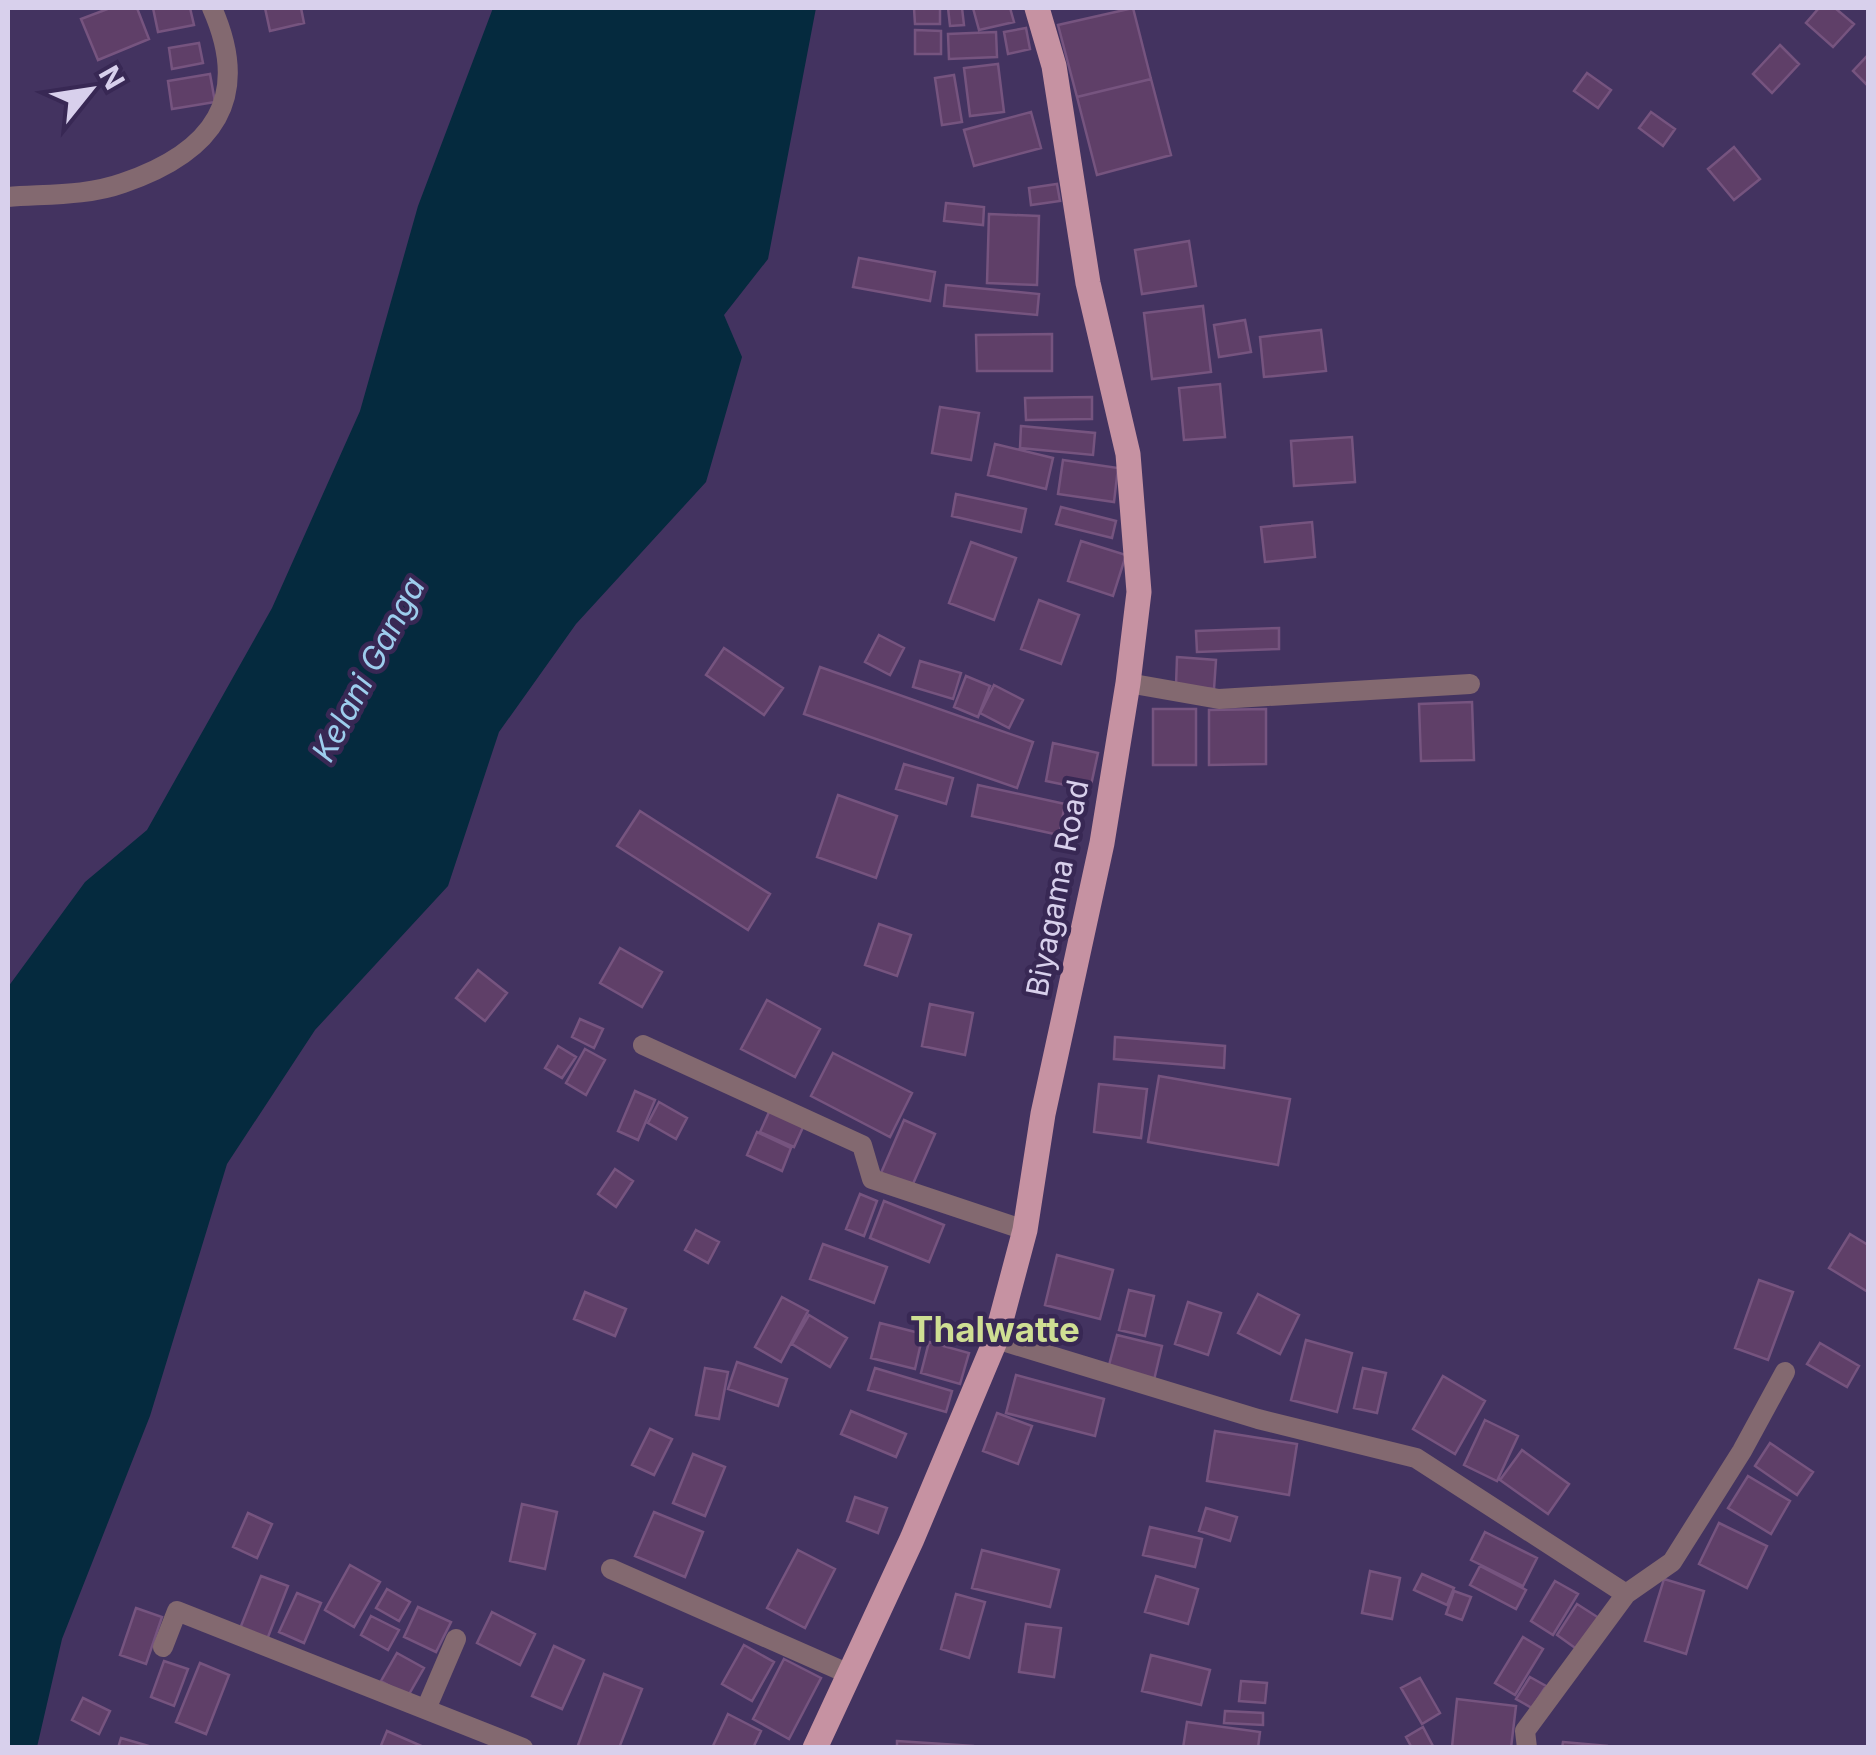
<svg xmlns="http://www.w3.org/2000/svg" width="1876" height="1755" font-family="Inter,sans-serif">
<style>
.water{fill:#052a3e}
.building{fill:#5f3f68;stroke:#76547f;stroke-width:2.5}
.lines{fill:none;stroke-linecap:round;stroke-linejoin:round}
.street{stroke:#836970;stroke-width:20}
.primary{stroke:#c692a2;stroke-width:25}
.labels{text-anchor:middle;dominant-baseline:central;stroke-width:9;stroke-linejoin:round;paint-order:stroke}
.street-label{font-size:30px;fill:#d8d0ec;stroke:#382854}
.water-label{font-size:32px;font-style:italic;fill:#9dcded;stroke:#382854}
.quarter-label{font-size:35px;font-weight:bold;fill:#cfdf93;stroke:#382854}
</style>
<rect width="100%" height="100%" fill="#433360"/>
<path class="water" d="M493,8H816L768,259L724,315L742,357L706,482L576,624L499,732L448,886L315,1030L227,1164L150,1416L62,1639L37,1747H8V987L85,882L147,830L272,608L360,411L418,206Z"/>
<path class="building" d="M110,8H137L149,39L98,60L81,19Z
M153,8H190L194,25L158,32Z
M265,8H301L304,23L270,31Z
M914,8H940V24H915Z
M948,8H962L964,25L950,26Z
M973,8H1010L1014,22L979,30Z
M1133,8L1151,79L1077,97L1058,25Z
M1819,8H1835L1854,24L1833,47L1806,23Z
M1026,28L1030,49L1008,54L1004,32Z
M915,30L941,31V54H915Z
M996,32L997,57L949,59L948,34Z
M199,43L203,63L172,69L169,48Z
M1780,45L1799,64L1772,93L1753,74Z
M1868,55V86L1853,71Z
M998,64L1004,112L970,116L964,68Z
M1587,73L1611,90L1598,108L1574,91Z
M210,74L215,102L172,109L168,81Z
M954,75L962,122L942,125L935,78Z
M1151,79L1171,155L1097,175L1077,97Z
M1031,112L1041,148L974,166L964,130Z
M1651,112L1675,129L1663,146L1639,128Z
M1734,147L1760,179L1734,200L1708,169Z
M1057,184L1060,201L1031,205L1029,188Z
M946,203L984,207L983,225L944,221Z
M989,214L1039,216L1037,285L987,283Z
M1189,241L1196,286L1142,294L1135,250Z
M859,258L935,272L930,301L853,287Z
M946,285L1039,294L1037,315L944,306Z
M1203,306L1211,372L1152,379L1144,313Z
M1245,320L1251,352L1219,357L1214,325Z
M1321,330L1326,371L1264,377L1260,337Z
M1052,334V371H977L976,335Z
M1220,384L1225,437L1184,440L1179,388Z
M1092,397V419L1026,420L1025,398Z
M940,407L979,413L971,460L932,453Z
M1021,426L1095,433L1093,455L1020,448Z
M1352,437L1355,482L1294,486L1291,441Z
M995,444L1053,458L1046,489L988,475Z
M1063,460L1118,468L1114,502L1058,494Z
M956,494L1026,509L1021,532L952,516Z
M1061,507L1116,521L1112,538L1056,524Z
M1312,522L1315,557L1265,562L1261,527Z
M1081,541L1126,555L1113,596L1068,581Z
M971,542L1016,558L994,620L949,603Z
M1039,600L1079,615L1061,664L1021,649Z
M1279,628V649L1197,652L1196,631Z
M879,635L904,648L890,675L865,662Z
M724,648L783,688L764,715L706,675Z
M1177,657L1216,660L1214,689L1176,686Z
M920,661L961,673L953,699L913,687Z
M820,667L1033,742L1017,788L804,714Z
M966,676L990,686L978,717L954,707Z
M994,685L1023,700L1009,728L980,713Z
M1472,702L1474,760L1421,761L1419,704Z
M1153,709H1196V765H1153Z
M1266,709V764L1209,765V710Z
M1053,743L1098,753L1090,790L1046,781Z
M904,764L953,778L946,804L896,789Z
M978,785L1065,804L1059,835L972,816Z
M838,795L897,816L876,878L817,857Z
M640,811L770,894L748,930L617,846Z
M879,924L911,935L897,976L865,965Z
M620,948L662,972L642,1007L600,983Z
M478,970L507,993L485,1021L456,998Z
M767,1000L820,1029L795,1077L741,1049Z
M930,1004L973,1013L965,1055L922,1046Z
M580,1019L603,1029L594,1048L572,1037Z
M1115,1037L1225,1046L1224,1068L1114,1059Z
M558,1046L576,1057L562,1078L545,1068Z
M585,1049L605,1060L586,1095L566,1083Z
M833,1053L912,1093L890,1137L811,1096Z
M1159,1076L1290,1099L1278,1165L1148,1142Z
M1099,1084L1147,1089L1141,1138L1094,1132Z
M635,1091L655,1100L638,1140L618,1131Z
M659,1102L687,1118L676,1139L648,1123Z
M770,1110L804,1125L794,1147L760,1132Z
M904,1120L935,1134L912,1186L881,1173Z
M757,1132L791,1148L782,1171L747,1155Z
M615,1169L633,1181L616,1207L598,1194Z
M860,1194L877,1201L864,1236L846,1229Z
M884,1201L944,1225L929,1262L870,1238Z
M696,1230L719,1242L708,1263L685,1250Z
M1850,1234L1868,1245V1292L1829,1268Z
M823,1244L887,1267L874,1303L810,1279Z
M1057,1255L1113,1270L1100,1319L1045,1305Z
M1759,1280L1793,1292L1768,1360L1735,1348Z
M1129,1290L1154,1296L1145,1336L1119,1330Z
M585,1292L626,1309L615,1336L574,1319Z
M1258,1294L1299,1315L1280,1354L1238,1333Z
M782,1297L808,1311L781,1362L755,1347Z
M1188,1302L1221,1313L1208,1355L1175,1344Z
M809,1315L847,1338L830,1367L792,1344Z
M880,1323L923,1334L915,1369L871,1358Z
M1117,1335L1162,1346L1154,1380L1108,1369Z
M1306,1340L1352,1353L1337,1412L1291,1400Z
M929,1342L969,1353L960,1384L921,1373Z
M1820,1343L1859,1366L1847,1387L1807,1364Z
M737,1362L787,1379L778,1406L728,1389Z
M705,1368L728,1372L719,1419L696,1415Z
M875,1368L952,1391L946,1412L868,1390Z
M1363,1368L1386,1373L1377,1413L1354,1408Z
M1016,1375L1104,1399L1095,1436L1006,1413Z
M1443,1376L1485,1401L1455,1454L1413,1429Z
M851,1411L906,1434L896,1457L841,1434Z
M997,1413L1032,1426L1018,1464L983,1451Z
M1485,1420L1518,1436L1497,1481L1464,1465Z
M650,1429L672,1439L654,1475L632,1465Z
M1215,1431L1297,1444L1289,1495L1207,1481Z
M1770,1443L1813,1472L1797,1495L1755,1466Z
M1522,1450L1569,1484L1548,1514L1500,1480Z
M693,1454L725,1467L705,1516L673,1503Z
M1748,1476L1790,1501L1771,1534L1728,1508Z
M855,1497L887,1508L878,1533L847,1521Z
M522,1504L557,1512L545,1569L510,1561Z
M1206,1508L1237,1517L1230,1541L1199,1531Z
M654,1512L703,1532L685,1577L635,1556Z
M248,1513L272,1524L257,1558L233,1547Z
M1719,1523L1767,1546L1747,1588L1699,1564Z
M1150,1527L1202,1539L1195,1567L1143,1555Z
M1485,1532L1537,1558L1523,1586L1471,1560Z
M798,1550L835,1569L805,1628L767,1608Z
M982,1550L1059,1570L1050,1607L972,1588Z
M350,1565L380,1582L354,1627L325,1610Z
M1480,1566L1526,1590L1516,1609L1470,1585Z
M1370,1571L1400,1578L1392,1619L1362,1613Z
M1422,1574L1454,1588L1447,1605L1414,1590Z
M261,1576L288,1586L266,1642L239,1631Z
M1156,1576L1198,1589L1188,1624L1145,1612Z
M1664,1579L1704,1591L1686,1654L1645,1641Z
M1555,1581L1578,1594L1553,1635L1531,1621Z
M387,1589L410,1602L399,1621L376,1608Z
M1454,1591L1471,1597L1462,1620L1446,1614Z
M297,1593L321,1603L304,1643L279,1632Z
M956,1594L985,1602L969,1658L941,1649Z
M1577,1604L1599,1618L1578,1650L1557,1635Z
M418,1607L451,1622L436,1652L404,1637Z
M136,1608L162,1617L146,1664L120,1655Z
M492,1612L535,1634L520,1665L477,1643Z
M371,1616L399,1630L388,1650L361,1635Z
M1026,1624L1061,1628L1054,1677L1019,1672Z
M1523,1637L1543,1649L1515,1695L1495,1683Z
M744,1645L774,1662L752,1701L722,1684Z
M554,1646L584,1660L562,1709L532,1696Z
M397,1653L424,1668L408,1696L381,1681Z
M1151,1655L1210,1670L1201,1705L1142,1691Z
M784,1659L821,1678L789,1739L753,1719Z
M164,1661L188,1669L174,1706L151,1697Z
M200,1663L229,1675L206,1734L176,1722Z
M604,1674L642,1689L619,1748H577Z
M1530,1677L1546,1686L1532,1708L1516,1699Z
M1420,1678L1440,1713L1422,1724L1401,1688Z
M1241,1681L1267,1683L1265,1703L1239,1701Z
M83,1698L110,1711L99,1734L72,1720Z
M1457,1699L1516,1706L1511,1748L1452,1747Z
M1225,1711L1263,1713V1725L1224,1723Z
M728,1714L761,1731L753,1748H712Z
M1187,1722L1260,1732L1258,1748H1183Z
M1423,1727L1434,1748H1412L1406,1737Z
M387,1731L424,1747V1748H380Z
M121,1738L149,1746L148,1748H118Z
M897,1741L973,1746V1748H897Z
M1563,1742L1607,1746V1748H1562Z"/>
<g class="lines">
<path class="street" d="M8,197C45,194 87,196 123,183C214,152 252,98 212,8
M1128,683L1219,699L1470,684
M643,1045L862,1145L872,1179L1025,1230
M996,1339L1258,1419L1416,1458L1626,1594L1672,1562L1742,1451L1785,1372
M611,1569L849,1674
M163,1647L177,1611L523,1748
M426,1709L456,1639
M1527,1748L1525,1731L1626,1594"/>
<path class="primary" d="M815,1748L912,1539L996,1339L1025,1230L1043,1114L1102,843L1128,683L1139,592L1128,454L1088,283L1054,66L1037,8"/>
</g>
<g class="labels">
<g class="street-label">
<text transform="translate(1057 888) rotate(-79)">Biyagama Road</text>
</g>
<g class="water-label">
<text transform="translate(368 669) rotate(-62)">Kelani Ganga</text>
</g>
<g class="quarter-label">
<text x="995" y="1329">Thalwatte</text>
</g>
</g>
<rect width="1876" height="1755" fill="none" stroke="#d8d0ec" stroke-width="20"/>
<g transform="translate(90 90) rotate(60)" stroke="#382854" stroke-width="8" paint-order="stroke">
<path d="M0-8L18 38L0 25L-18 38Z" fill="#d8d0ec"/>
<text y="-15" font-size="28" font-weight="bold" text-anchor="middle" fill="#d8d0ec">N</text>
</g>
</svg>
